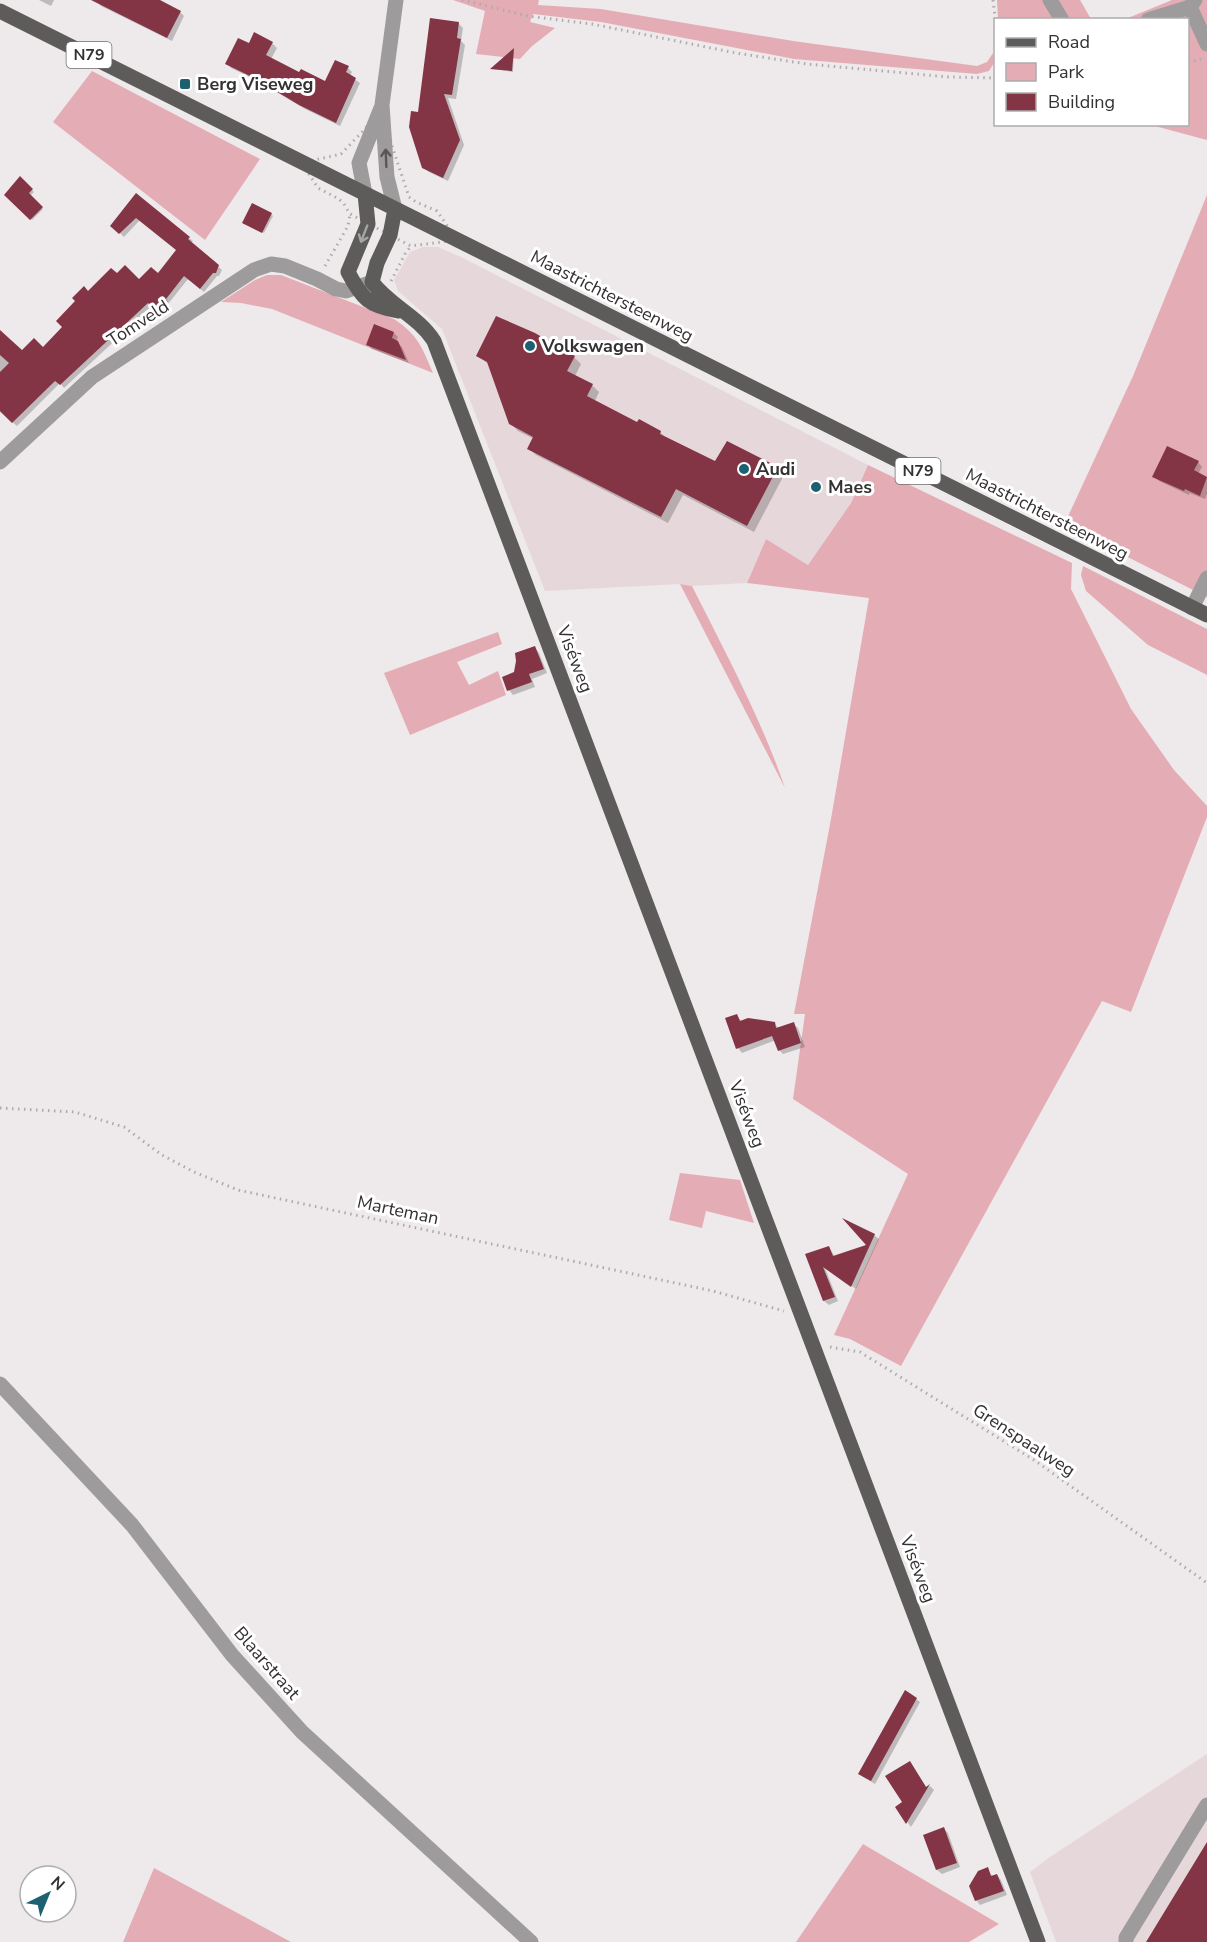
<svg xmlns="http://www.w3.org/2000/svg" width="1207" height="1942" font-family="'Nunito Sans',sans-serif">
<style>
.built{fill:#e6d8da}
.green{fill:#e4adb5}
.shadow{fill:#0003}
.building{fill:#833546}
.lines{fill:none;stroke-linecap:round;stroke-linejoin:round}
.path{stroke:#aeaaab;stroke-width:3;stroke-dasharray:1.5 4.5;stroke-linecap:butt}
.minor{stroke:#9e9b9c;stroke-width:15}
.major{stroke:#5e5b5b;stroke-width:15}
.oneway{stroke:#585657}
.oneway2{stroke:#a6a5a5}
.poi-dot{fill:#1c6072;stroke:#fff;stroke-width:2}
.labels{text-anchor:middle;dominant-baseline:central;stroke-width:6;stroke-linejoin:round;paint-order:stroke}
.shield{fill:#fff;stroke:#706f70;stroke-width:1.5}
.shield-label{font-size:16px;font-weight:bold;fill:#333132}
.poi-label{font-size:18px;font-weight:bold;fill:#333132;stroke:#fff;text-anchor:start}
.street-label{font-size:18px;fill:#333132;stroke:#fff}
</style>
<rect width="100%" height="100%" fill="#eee9ea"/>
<path class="built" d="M423,247H438L461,257L868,465L851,503L808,565L766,539L747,583L692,586L680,584L545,591L442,329L398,291L394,280L410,252Z
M1207,1754V1942H1056L1030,1872L1050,1857Z"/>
<path class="green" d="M453,0H539L538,5L601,9L793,41L977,66L987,62L993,53L994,63L989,71L977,74L794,59L601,22L533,14L530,22L555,28L531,47L520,59L476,54L485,11Z
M997,0H1080L1091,19H998Z
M1172,0H1207V140L1151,125L1188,124V20H1123Z
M92,71L260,159L205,240L53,122Z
M1207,195V597L1064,525L1133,376Z
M267,275H281L394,319C418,335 422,347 433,373L272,309L241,303L221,302L255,280Z
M868,465L1072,563L1071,589L1131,709L1174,770L1207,806V817L1131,1012L1102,1001L901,1366L850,1339L834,1335L908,1174L793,1099L805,1014H794L831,819L869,598L747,583L766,539L808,565L851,503Z
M1083,566L1207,629V675L1148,645L1086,591L1081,575Z
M680,584L692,586C725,652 761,718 785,788Z
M498,632L502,644L457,662L469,685L498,671L506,695L410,735L384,673Z
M680,1173L740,1180L754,1223L706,1211L702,1228L669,1220Z
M863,1844L999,1924L969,1942H796Z
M154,1868L291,1942H123Z"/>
<path class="shadow" d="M39,0H54L51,6Z
M98,0H157L180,12L184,16L172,41L101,6L97,2Z
M458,23L463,28L461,41L465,45L456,99L448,98L464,145L448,181L429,172L424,168L419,113Z
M255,34L272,43L277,48L271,59L300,74L325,83L348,68L352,72L350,76L360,83L340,126L305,109L260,82L231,68L227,63L249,45Z
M514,50L513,72L493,69Z
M20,178L34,192L30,196L43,209L32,220L6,195Z
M136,196L189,238L193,241L191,243L222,270L219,276H217L204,292L188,279L168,304L171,307L163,316L152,306L64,388L60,383L17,426L0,412V336L22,352L43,349L64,327L88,293L117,275L139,282L158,276L178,251L140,220L124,237L112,225Z
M271,214L273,216L264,233L246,224Z
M394,333L398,337L396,341L402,347L409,363L372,349L368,345Z
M478,356L574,357L581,364L575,376L592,385L599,392L595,401L638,424L660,432L667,439L715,463L777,468L784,475L754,532L683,495L668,523L536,455L529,448L534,439L518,431L510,423L490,365Z
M1198,462L1202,467L1198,474L1207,478V494L1205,499L1189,493V495L1159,481L1154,476Z
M535,648L539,653L547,673L532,679L535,687L513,695L509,690L516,673Z
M736,1015L742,1022L774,1023L779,1029L793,1024L798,1028L805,1047L783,1054L779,1050L776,1040L742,1053L738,1048Z
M874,1235L879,1239L856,1289L825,1268L838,1301L829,1305L824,1301L807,1255L829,1247L835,1257L869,1245Z
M916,1699L920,1702L875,1784L863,1777L860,1774Z
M910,1763L927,1788L930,1786L934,1790L911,1827L897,1808L904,1803Z
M944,1829L948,1833L960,1867L942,1874L937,1870L925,1836Z
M987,1869L993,1877L997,1875L1001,1880L1007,1895L980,1905L976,1900Z"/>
<path class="building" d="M91,0H160L181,11L167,38Z
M430,18L459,22L457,38L461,39L452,95L444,94L460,140L443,178L422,168L409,127L411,111L418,112Z
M254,32L273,42L266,55L299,72L301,69L325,81L335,60L349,66L346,72L356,78L336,123L299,105L254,78L225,64L238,38L249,43Z
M514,48L512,71L490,69Z
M20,176L33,189L29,193L43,207L30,220L4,195Z
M136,193L190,237L188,239L219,265L216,273H213L200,289L184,276L166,299L168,302L158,313L148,303L60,385L55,381L12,423L0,411V372L9,363L0,355V330L22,350L34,338L43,347L62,327L56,321L75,301L72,298L84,286L88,291L111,268L117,273L125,265L139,279L151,267L158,273L176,250L136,218L119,234L110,226Z
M252,203L272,213L262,233L242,223Z
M496,316L535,333L575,356L567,371L593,384L587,396L637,422L639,419L661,431L660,434L715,461L727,441L778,467L747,526L676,489L661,517L527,449L533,437L509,424L487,362L476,356Z
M374,324L394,332L392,338L398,341L406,360L366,345Z
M1167,446L1199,461L1194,470L1207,477L1200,496L1185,489L1184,491L1152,477Z
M535,646L544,669L529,674L532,682L507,691L502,677L514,672L516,661L515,653Z
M737,1014L740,1021L748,1018L775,1022L776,1028L794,1022L801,1043L778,1051L772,1036L736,1049L725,1018Z
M842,1218L875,1234L851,1287L823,1267L835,1297L823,1301L805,1254L829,1246L833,1256L866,1245Z
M905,1690L917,1698L871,1781L858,1774Z
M910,1761L926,1787L930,1784L906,1824L895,1807L902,1802L885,1776Z
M944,1827L957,1863L936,1870L923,1835Z
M1207,1842V1942H1146Z
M988,1867L991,1876L997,1874L1004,1891L975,1901L969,1886L978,1871Z"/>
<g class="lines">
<path class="path" d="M462,0L528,16L592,24L736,53L807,64L949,77L996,78
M993,0L996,24
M1188,62L1203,59
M382,105L392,146L409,197L416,202L437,211L457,240L411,246L350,214L344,204L339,199L318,188L302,163L341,154L365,129Z
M325,266L348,226L350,214
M391,281L405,254L411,246
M0,1108L75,1112L124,1127L162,1155L194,1172L238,1190L713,1291L784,1311
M830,1347L860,1352L1034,1460L1207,1583"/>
<path class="minor" d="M1050,0L1062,20
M1190,7L1207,44
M1148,20L1190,7L1195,0
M365,194L359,163L381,108
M395,209L387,177L382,105L396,0
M0,462L92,377L254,270L271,264L285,266L317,279L336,289L346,291L369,283
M1192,608L1207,578
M0,1384L132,1525L232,1655L302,1732L531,1942
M1126,1942V1938L1207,1805"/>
<path class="major" d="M0,11L1207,615
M365,194L368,224L348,272C362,299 369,306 399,311
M395,209L390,235L377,263L372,282C390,306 418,316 434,341L1038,1942"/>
</g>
<defs><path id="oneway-shaft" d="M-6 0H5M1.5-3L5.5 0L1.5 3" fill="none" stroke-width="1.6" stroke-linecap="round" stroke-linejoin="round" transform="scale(1.5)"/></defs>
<use class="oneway" href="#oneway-shaft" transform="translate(386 158) rotate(-92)"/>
<use class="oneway2" href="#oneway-shaft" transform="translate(364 234) rotate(111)"/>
<g class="poi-dot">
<rect x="179" y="78" width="12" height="12" rx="3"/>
<circle cx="530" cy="346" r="6"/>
<circle cx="744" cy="469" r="6"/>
<circle cx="816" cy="487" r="6"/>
</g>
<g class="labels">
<g class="shield">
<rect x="66.5" y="42" width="45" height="26" rx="4.5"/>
<rect x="895.5" y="458" width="45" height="26" rx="4.5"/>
</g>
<g class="shield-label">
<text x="89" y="55">N79</text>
<text x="918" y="471">N79</text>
</g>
<g class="poi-label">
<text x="197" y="84">Berg Viseweg</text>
<text x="542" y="346">Volkswagen</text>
<text x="756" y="469">Audi</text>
<text x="828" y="487">Maes</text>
</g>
<g class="street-label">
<text transform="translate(612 296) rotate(27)">Maastrichtersteenweg</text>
<text transform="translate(138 323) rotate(-33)">Tomveld</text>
<text transform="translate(1047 514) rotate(27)">Maastrichtersteenweg</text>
<text transform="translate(575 659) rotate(69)">Viséweg</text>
<text transform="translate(747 1114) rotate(69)">Viséweg</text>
<text transform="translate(398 1210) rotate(12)">Marteman</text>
<text transform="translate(1024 1440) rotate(33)">Grenspaalweg</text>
<text transform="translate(918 1569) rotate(69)">Viséweg</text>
<text transform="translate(267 1663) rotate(49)">Blaarstraat</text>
</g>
</g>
<rect x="994" y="18" width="195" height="108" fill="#ffffff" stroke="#adadad" stroke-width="1.5"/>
<rect x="1006" y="38" width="30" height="9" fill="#5e5b5b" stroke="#adadad" stroke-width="1.5"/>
<text x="1048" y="48" font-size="18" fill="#333132">Road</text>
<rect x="1006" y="63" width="30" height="18" fill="#e4adb5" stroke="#adadad" stroke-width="1.5"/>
<text x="1048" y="78" font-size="18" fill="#333132">Park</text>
<rect x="1006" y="93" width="30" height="18" fill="#833546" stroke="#adadad" stroke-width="1.5"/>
<text x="1048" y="108" font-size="18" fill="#333132">Building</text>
<g transform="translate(48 1894) rotate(43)"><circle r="28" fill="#ffffff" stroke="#adadad" stroke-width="1.5"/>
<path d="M0-4.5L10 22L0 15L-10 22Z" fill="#1c6072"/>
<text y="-9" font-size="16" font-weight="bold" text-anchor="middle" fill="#333132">N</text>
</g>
</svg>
